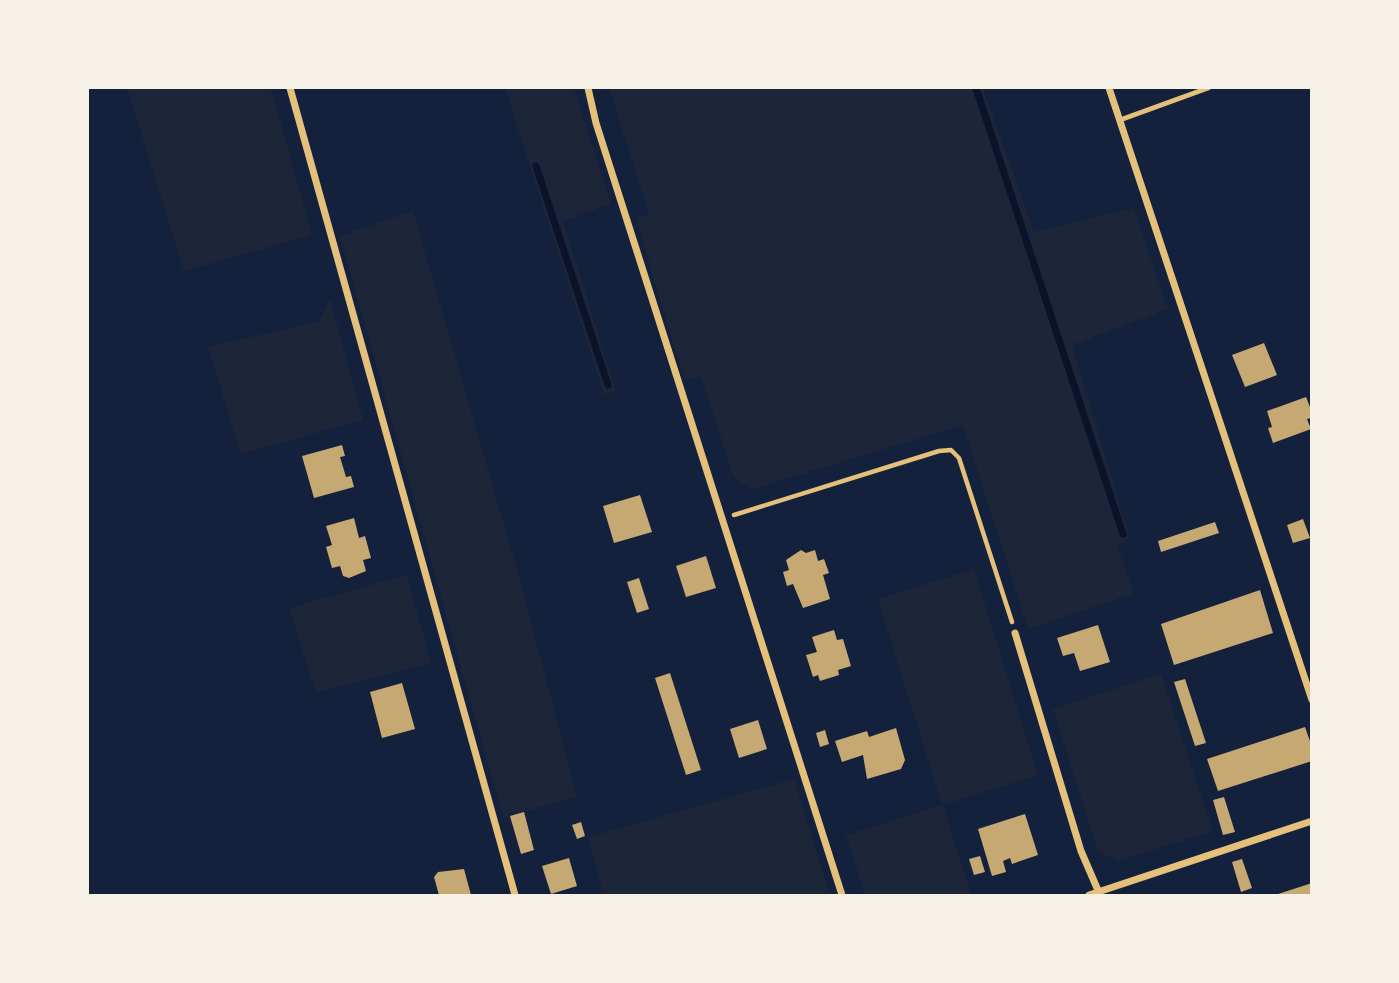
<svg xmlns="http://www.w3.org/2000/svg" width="1399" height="983" font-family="'Nunito Sans',sans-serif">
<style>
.green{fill:#1d2539}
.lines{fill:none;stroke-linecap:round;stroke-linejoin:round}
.stream{stroke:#0b132b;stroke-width:7}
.building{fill:#c6a872}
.path{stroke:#e5c07b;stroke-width:4.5}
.service{stroke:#e5c07b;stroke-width:5}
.minor{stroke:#e5c07b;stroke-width:7}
</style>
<rect width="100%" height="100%" fill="#14213d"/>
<path class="green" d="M127,88H271L312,235L184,271Z
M505,88H574L611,204L563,221L616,391L604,394Z
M609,88H983L1034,232L1134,208L1168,309L1072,345L1130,539L1117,545L1134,593L1028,629L963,425L753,489L734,478L701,376L684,380L636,218L649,214Z
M413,211L520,580L577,797L503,817L340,236Z
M330,299L363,420L241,454L208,347L319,321Z
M974,569L1038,775L943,805L971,895H865L846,835L942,805L878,599Z
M407,575L431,663L316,693L289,608Z
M1161,674L1213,831L1119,861L1098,851L1053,709Z
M794,779L830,895H604L588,837Z"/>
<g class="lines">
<path class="stream" d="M976,88L1123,534
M536,166L608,385"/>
</g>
<path class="building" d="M1264,343L1277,375L1245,387L1232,355Z
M1306,397L1312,412V418L1307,419L1311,429L1273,443L1268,428L1272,427L1267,411Z
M342,445L345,456L340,457L346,477L351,476L354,487L314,498L302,456Z
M640,495L652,532L614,543L603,506Z
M354,518L359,538L365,536L371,558L363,560L366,571L349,578L343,576L340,566L332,568L326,547L332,545L326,526Z
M1303,519L1310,538L1293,543L1287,525Z
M1215,522L1219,533L1161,552L1158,541Z
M801,550L806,553L815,550L818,561L824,559L829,573L823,575L830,599L803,608L793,584L787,586L783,572L789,570L786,560Z
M706,556L716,588L686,597L676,566Z
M639,578L649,609L637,613L627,582Z
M1260,590L1273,633L1174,665L1161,624Z
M1098,625L1110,662L1080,671L1074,653L1063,656L1057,638Z
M834,630L837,640L843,639L851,666L838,670L839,675L820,681L818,675L813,677L806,655L817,652L812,637Z
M670,673L701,770L686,775L655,678Z
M1185,679L1206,743L1195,746L1174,682Z
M402,683L415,729L382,738L370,692Z
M758,720L767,749L739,758L730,729Z
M1305,727L1312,747V761L1218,791L1207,759Z
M896,728L905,760L901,769L867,779L863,755L842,762L835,741L867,731L869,737Z
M825,730L829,744L820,747L816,733Z
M1224,797L1235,832L1223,835L1213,800Z
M524,812L534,850L521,854L510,816Z
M1025,814L1038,855L1012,864L1010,858L1003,861L1006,872L992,876L978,829Z
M581,822L585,836L577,839L572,825Z
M980,856L985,872L974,875L969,859Z
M569,858L577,886L551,894L542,866Z
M1242,859L1252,888L1241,892L1232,862Z
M464,869L471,895H439L434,877L438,872Z
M1312,883V895H1275Z"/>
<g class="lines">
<path class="path" d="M734,515L939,451L951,450L959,458L1012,622"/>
<path class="service" d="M1120,120L1208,88"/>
<path class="minor" d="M290,88L515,895
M588,88L596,123L842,895
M1109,88L1312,700
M1015,633L1081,851L1100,895
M1089,895L1312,821"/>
</g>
<rect width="1399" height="983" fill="none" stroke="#f6f1e7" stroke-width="178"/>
</svg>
